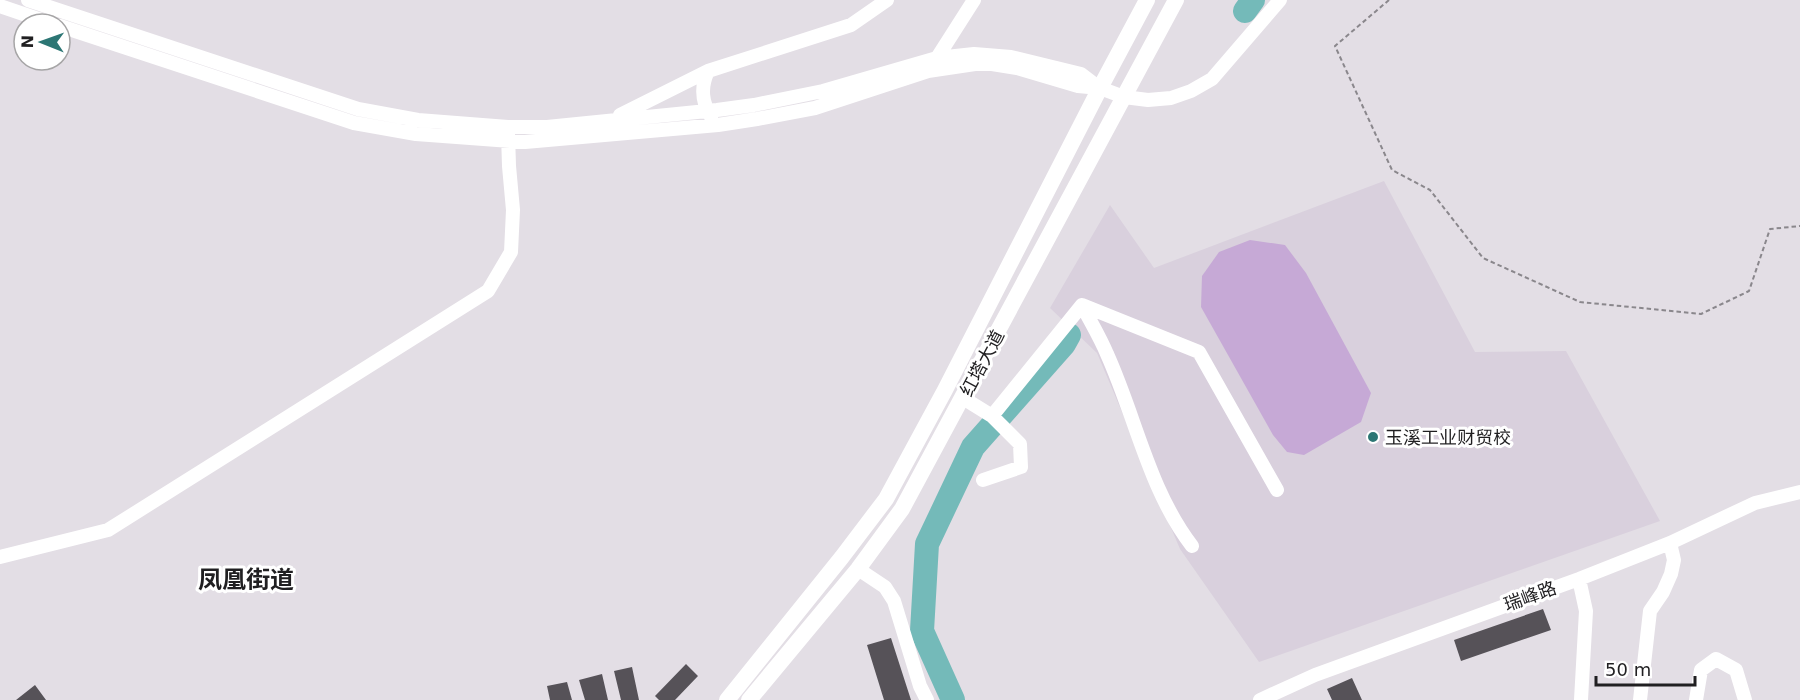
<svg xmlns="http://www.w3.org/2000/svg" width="1800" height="700" font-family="'DejaVu Sans','Noto Sans SC',sans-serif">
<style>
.built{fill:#d9d0dd}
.green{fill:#c6a9d6}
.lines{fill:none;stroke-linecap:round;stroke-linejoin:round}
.river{stroke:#74bab9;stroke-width:24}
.building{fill:#565258}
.path{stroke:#8a878c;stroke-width:2;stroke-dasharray:4.5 3;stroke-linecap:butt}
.minor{stroke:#fff;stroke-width:14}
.major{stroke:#fff;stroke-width:16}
.poi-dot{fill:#2c7674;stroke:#fff;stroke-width:2}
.labels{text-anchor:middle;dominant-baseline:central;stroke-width:6;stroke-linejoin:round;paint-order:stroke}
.street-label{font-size:18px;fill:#201f21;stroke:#fff}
.poi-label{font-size:18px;fill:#201f21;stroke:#fff;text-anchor:start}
.district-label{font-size:24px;font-weight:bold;fill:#201f21;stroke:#fff}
</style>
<rect width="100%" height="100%" fill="#e3dee5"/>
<path class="built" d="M1384,181L1475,352L1566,351L1660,521L1259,662L1180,549L1097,353L1050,308L1110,205L1154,268Z"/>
<path class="green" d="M1250,240L1285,245L1306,273L1371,393L1361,422L1304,455L1287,452L1273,435L1201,307L1202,276L1219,252Z"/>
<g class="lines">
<path class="river" d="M1245,11L1253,0
M953,700L922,631L927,544L973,447L1064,344L1069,335"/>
</g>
<path class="building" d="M1543,609L1551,630L1461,661L1454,640Z
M891,638L911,700H884L867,645Z
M686,664L698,676L675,700H659L655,696Z
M632,667L639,700H621L614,671Z
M602,674L608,700H585L579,680Z
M1352,678L1362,700H1332L1327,689Z
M567,682L572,700H550L547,686Z
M35,685L46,700H16Z"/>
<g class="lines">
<path class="path" d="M1389,0L1335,46L1392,170L1430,190L1483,258L1580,302L1701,314L1749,291L1770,229L1800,226"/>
<path class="minor" d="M28,0L358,109L418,120L508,127H547L717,110L754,105L823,91L937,58L974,54L1011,57L1081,74L1098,87
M0,6L53,24
M60,26L354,123L416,134L525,142L718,125L757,119L815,108L928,71L975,64H992L1017,68L1078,86L1100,88L1124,97L1148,100L1171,98L1191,91L1212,79L1280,0
M937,62V58L974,0
M708,71C700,88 702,102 711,117
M620,115L708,71L851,25L887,0
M1082,305L1199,352L1277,490
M963,398L992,416L1020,444L1021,467L983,480
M992,416L1082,305C1090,321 1100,337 1107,354C1136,418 1149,490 1192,546
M0,557L108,530L488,291L511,252L513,210L509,166L508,134
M858,569L885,587L894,601L920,686L927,700
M1579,579L1586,611L1581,700
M1260,700L1315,675L1579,579L1670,543L1755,503L1800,492
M1640,700L1650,611L1663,592L1671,574L1674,560L1670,543
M1696,700L1701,670L1716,659L1736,670L1745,700"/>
<path class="major" d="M727,700L842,557L886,499L945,390L1100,88L1147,0
M749,700L858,569L902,509L1176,0"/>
</g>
<circle class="poi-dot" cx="1373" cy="437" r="6"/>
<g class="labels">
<g class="street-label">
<text transform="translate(982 363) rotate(-62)">红塔大道</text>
<text transform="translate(1530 596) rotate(-20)">瑞峰路</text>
</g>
<g class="poi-label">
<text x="1385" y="437">玉溪工业财贸校</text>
</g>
<g class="district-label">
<text x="246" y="580">凤凰街道</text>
</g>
</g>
<g transform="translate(42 42) rotate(271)"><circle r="28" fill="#ffffff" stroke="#a6a5a6" stroke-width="1.5"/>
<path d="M0-4.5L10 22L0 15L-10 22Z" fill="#2c7674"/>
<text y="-9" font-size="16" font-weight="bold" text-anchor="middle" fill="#201f21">N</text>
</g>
<path d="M1596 676v9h99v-9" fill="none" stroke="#201f21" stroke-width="3"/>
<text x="1605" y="676" font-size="18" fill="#201f21" stroke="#ffffff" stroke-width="4.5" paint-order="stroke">50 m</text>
</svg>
